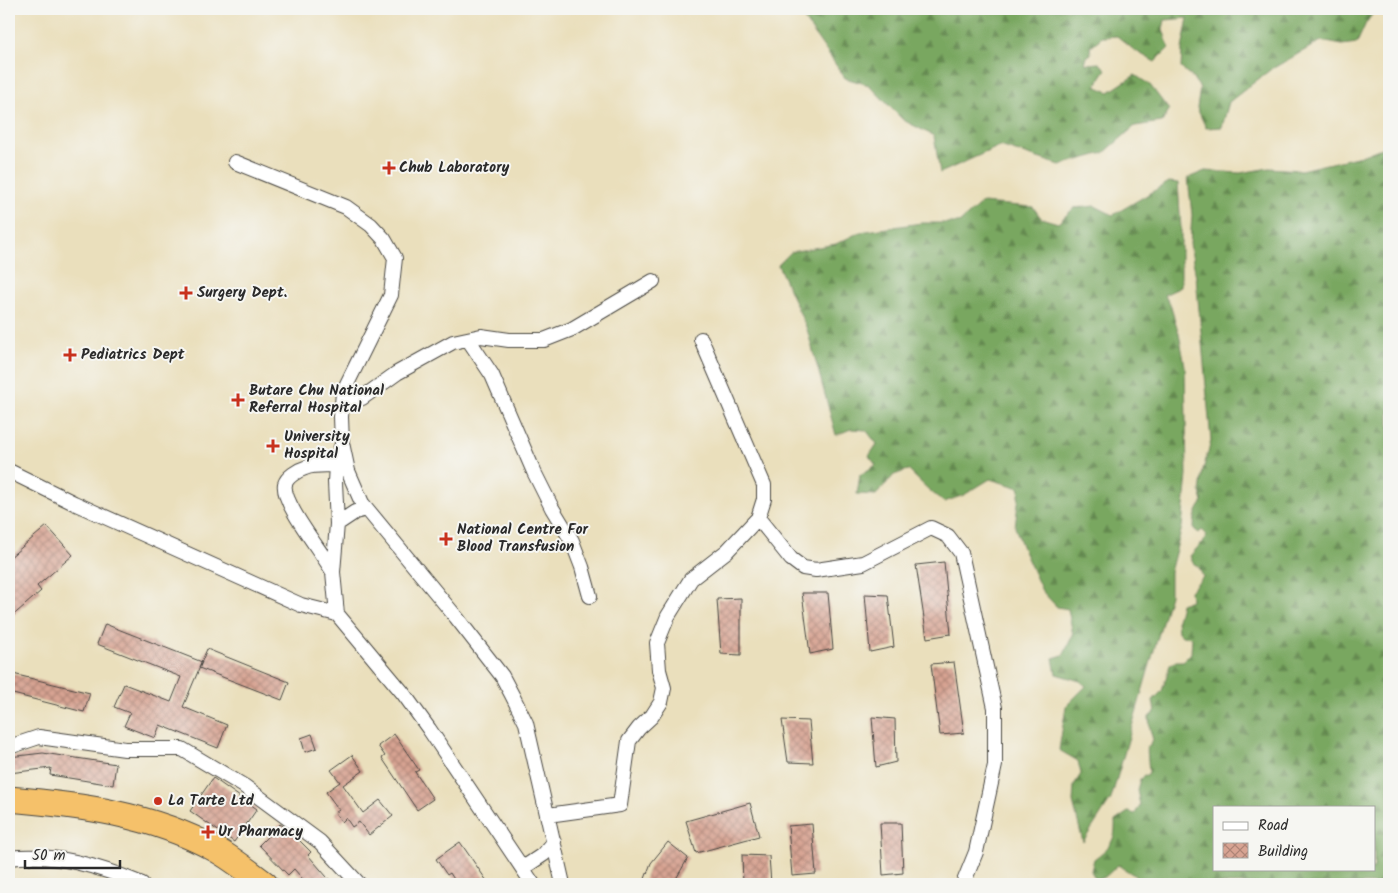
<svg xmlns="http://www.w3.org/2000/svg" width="1398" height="893" font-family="Kalam,sans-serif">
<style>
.forest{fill:url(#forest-firs);stroke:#526946;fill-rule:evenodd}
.building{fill:url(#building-cross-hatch)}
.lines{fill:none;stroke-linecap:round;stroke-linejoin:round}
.street-casing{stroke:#484641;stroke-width:16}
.highway-casing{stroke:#484641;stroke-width:27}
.street{stroke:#fff;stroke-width:14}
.highway{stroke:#f5c16b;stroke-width:25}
.poi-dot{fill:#c8321e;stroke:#f6f6f2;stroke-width:2}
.labels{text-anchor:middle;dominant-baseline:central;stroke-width:4;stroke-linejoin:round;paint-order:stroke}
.poi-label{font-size:15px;font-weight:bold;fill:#2b2b2b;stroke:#f6f6f2;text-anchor:start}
</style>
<defs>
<pattern id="forest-firs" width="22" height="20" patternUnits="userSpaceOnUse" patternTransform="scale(1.25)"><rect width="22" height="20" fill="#79a760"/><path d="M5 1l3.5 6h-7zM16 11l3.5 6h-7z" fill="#63884f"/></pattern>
<pattern id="building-cross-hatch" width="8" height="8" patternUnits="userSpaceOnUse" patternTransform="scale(1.25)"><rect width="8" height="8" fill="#d7a392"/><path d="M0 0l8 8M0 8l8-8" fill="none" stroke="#af8577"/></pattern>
</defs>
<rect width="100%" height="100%" fill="#f6f6f2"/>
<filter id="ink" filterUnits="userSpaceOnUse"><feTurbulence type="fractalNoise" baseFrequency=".02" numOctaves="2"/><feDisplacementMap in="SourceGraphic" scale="10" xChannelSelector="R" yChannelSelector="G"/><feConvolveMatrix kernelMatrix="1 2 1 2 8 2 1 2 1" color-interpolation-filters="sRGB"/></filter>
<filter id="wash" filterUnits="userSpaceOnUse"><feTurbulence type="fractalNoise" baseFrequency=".0096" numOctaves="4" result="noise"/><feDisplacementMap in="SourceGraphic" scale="20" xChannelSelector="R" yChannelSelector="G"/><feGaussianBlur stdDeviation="1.12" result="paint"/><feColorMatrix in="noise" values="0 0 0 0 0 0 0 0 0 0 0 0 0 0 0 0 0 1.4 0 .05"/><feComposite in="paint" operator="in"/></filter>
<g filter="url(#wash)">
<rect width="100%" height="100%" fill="#eadfbc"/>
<path class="forest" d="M797,9H1373L1374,12L1366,23L1357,43L1342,45L1321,41L1270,70L1229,102L1222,127L1206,128L1197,108L1200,88L1192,77L1181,68L1182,49L1188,18L1165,20L1163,29L1169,48L1155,62L1134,50L1117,36L1102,37L1090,47L1091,54L1085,58L1086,64L1099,63L1106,69L1095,86L1109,92L1135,75L1150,85L1169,110L1162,122L1135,126L1104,153L1060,165L1000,146L940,173L934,136L903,120L869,85L845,78Z
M1389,145V884H1141L1134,875L1118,865L1105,877L1096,880L1091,871L1094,859C1110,847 1116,841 1115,821L1128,812L1135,814L1140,805L1137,790L1140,779L1149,773L1147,748L1153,740L1150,729L1149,717L1155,712L1153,700L1162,691L1170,665L1176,661H1183L1191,653L1192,637L1182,636L1178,632L1177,620L1181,604L1191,600L1190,591L1203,577L1199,567L1193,563L1190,556L1206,538V534L1202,530L1199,533L1194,529C1194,518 1196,511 1203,502L1200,492L1203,470L1211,441L1196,277L1190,244L1192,215L1188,178L1205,171L1240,173L1269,168L1301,170L1361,156ZM1214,807H1374V869H1214Z
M1169,182L1178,183L1181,229V287L1164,295L1170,304L1179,334L1185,366L1187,475L1182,527L1170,572V595L1111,799L1083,842L1073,802L1074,785L1081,774L1078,761L1059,750L1066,706L1086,686L1080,681L1056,674L1053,658L1063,655L1073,635L1068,609L1057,607L1042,591L1024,551L1015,527L1020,488L990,479L964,495L944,502L930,491L908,470L894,475L876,495L857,494L860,475L876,465L869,456L877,444L866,430L851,429L836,435L807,329L778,265L791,252L836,244L860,232L921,223H959L982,203L1033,207L1041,218L1058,223L1074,208L1095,206L1113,215Z"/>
<g id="blocks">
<path class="building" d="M47,526L73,555L37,586L41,591L9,619V558Z
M944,562L951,634L927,638L916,565Z
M802,593H828L833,649L810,654Z
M865,594L888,595L894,647L870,652Z
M741,598V655L721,654L717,599Z
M105,624L202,662L183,707L227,725L218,748L160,725L155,738L124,726L130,713L114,707L124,684L171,702L181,677L97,644Z
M207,649L289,682L282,700L199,668Z
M954,662L964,733L940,735L931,664Z
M9,673L90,693L84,712L9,693Z
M872,717L895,719L896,762L876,767Z
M782,720L809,721L813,763L788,762Z
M312,734L317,748L305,752L301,738Z
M394,734L419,770L415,772L433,799L417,810L382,758L385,756L378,746Z
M43,753L116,764L113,785L50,775L51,768L9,773V757Z
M352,755L363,771L343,785L363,813L380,800L393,816L369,835L359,822L352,827L346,818L342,822L335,813L339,810L326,792L340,782L331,770Z
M213,778L257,809L234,842L190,811Z
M750,803L759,836L696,853L686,821Z
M880,823H901L903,873L883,875Z
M280,824L289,830L311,852L308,855L333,884H307L294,869L288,875L259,845Z
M812,824L816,874L792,876L788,826Z
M460,842L489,884H457L450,873L447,875L436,859Z
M668,842L688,858L673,884H643L651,863Z
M742,855L769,856L771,884H743Z"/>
</g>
</g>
<g filter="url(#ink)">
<use href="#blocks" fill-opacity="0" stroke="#484641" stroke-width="1"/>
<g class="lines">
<g class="street-casing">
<path id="street" d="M235,162L346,207L371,225L384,239L395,258L391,295L343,392L341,417L342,443L348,471L362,503L456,617L502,676L512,695L526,723L563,884
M468,339L492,375L534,472L552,508L572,541L582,567L590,596
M342,403L362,398L397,373L453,342L481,336L509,340H544L572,329L653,281
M9,471L74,503L301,605L337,614L403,693L429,729L533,884
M758,518L791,559L803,568L816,570L863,563L931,528L948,536L961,553L995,708V765L976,852L963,884
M337,524L355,512L367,509
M333,572C323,553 281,503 285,484C287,477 298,470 305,468C314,464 327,466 336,465
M337,614L333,572L337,524L335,482L336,465L341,447
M9,747L39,737L125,749H182L244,786L320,842L359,884
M548,815L620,805L629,741L639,728L652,716L661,702L664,688L659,670L657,643L668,616L691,579L727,551L758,518L764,499V485L701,339
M9,858C54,852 101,867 142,884
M523,868L544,854L554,842"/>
</g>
<g class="highway-casing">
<path id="highway" d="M9,799C80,805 151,814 215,849C233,859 249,872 265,884"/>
</g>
<use href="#street" class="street"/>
<use href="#highway" class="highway"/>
</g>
</g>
<g class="poi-dot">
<path d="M386.5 160.5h5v5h5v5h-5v5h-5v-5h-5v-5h5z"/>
<path d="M183.5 285.5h5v5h5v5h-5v5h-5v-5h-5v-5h5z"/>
<path d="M67.5 347.5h5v5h5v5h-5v5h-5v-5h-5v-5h5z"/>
<path d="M235.5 392.5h5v5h5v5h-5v5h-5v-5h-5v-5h5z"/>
<path d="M270.5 438.5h5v5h5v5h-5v5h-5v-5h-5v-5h5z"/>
<path d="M443.5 531.5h5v5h5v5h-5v5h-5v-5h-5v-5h5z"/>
<circle cx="158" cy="801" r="5"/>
<path d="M205.5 824.5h5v5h5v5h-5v5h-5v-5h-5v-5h5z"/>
</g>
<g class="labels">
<g class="poi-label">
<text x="399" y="168">Chub Laboratory</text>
<text x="197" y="293">Surgery Dept.</text>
<text x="81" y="355">Pediatrics Dept</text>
<text x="249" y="391">Butare Chu National<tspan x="249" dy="17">Referral Hospital</tspan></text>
<text x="284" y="437">University<tspan x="284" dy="17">Hospital</tspan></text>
<text x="457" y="530">National Centre For<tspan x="457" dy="17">Blood Transfusion</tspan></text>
<text x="168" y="801">La Tarte Ltd</text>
<text x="218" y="832">Ur Pharmacy</text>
</g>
</g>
<rect width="1398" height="893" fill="none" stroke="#f6f6f2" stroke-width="30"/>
<rect x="1213" y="806" width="162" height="65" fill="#f6f6f2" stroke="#a5a5a2"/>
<rect x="1223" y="822" width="25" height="8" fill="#ffffff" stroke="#a5a5a2"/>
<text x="1258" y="830" font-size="15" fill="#2b2b2b">Road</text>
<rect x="1223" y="843" width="25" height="15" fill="url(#building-cross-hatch)" stroke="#a5a5a2"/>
<text x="1258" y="856" font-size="15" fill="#2b2b2b">Building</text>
<path d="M25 860v8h95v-8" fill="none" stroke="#2b2b2b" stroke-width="2.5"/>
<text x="32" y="860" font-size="15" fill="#2b2b2b" stroke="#f6f6f2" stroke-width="4" paint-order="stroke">50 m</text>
</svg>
